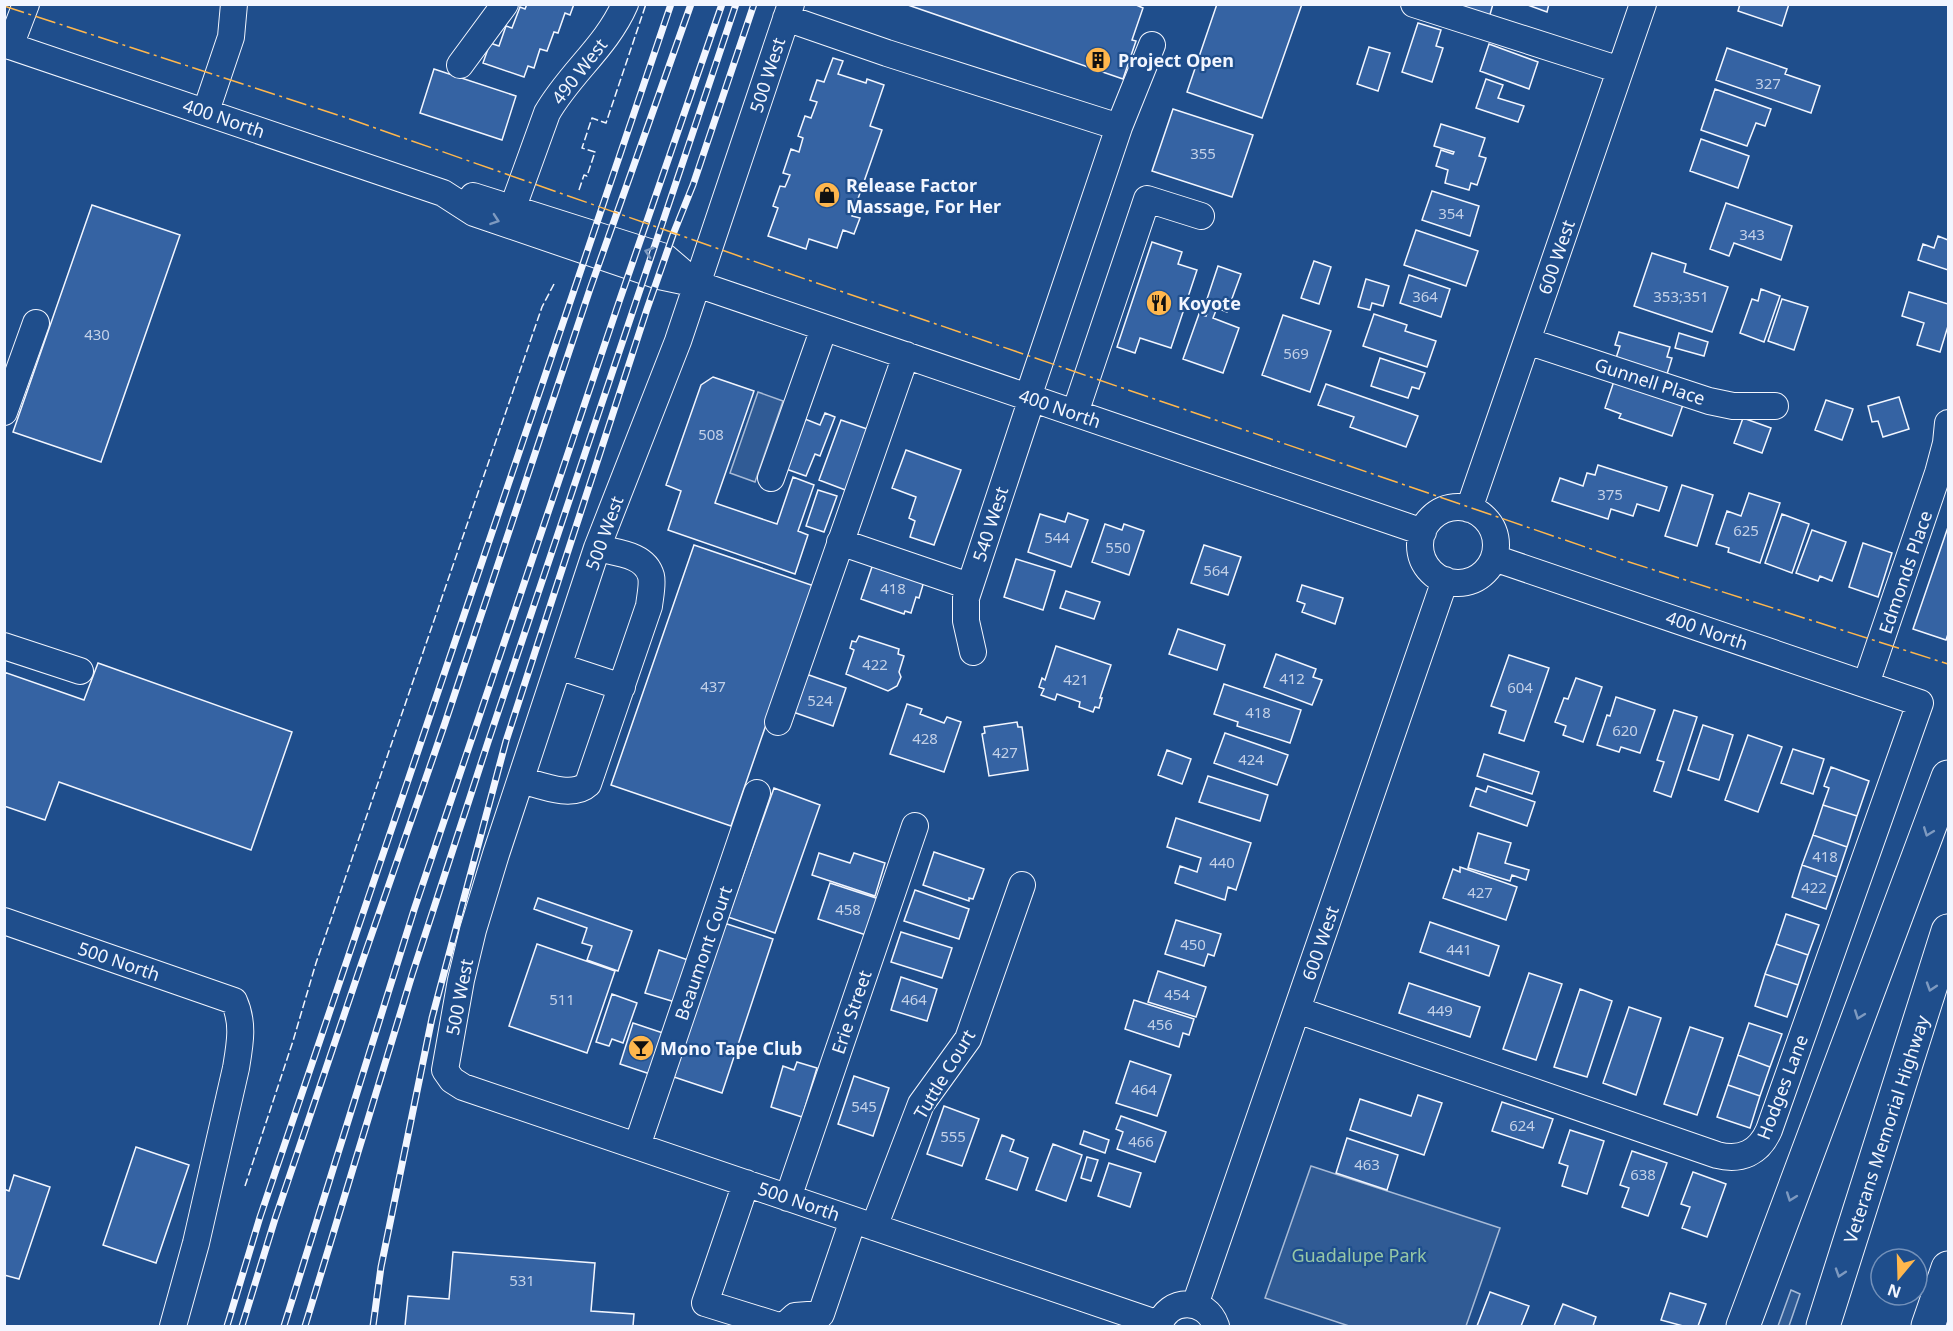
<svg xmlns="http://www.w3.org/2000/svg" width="1953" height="1331" font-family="'Noto Sans',sans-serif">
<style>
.built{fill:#305b95;stroke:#a8bbd7;stroke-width:1.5}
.building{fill:#3563a3;stroke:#f2f6ff;stroke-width:1.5}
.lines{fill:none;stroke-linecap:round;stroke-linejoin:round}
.minor-casing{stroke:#f2f6ff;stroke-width:28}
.highway-casing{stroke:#f2f6ff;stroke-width:35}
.minor{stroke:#1f4e8c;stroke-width:26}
.highway{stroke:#1f4e8c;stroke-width:33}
.rail-casing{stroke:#f2f6ff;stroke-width:7}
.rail{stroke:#1f4e8c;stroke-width:4.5;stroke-dasharray:14;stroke-linecap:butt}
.fence{stroke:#f2f6ff;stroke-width:1.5;stroke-dasharray:8 3;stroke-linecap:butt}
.power{stroke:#ffb74d;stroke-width:1.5;stroke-dasharray:21 4.5 3 4.5;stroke-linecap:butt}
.oneway{stroke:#7e9ac0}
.labels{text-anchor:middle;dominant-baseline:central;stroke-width:4.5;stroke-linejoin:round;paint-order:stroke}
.number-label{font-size:15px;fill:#c3d1e8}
.poi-label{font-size:18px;font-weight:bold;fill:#f2f6ff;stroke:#1f4e8c;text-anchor:start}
.street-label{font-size:18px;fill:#f2f6ff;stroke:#1f4e8c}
.park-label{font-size:18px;fill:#97c8a6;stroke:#1f4e8c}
</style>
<rect width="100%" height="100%" fill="#1f4e8c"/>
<path class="built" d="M758,392L783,401L755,482L730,473Z
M1311,1166L1500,1228L1466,1326H1349L1265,1298Z
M1791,1290L1800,1294L1789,1326H1778Z"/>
<path class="building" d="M527,4H574L570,15L565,13L558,33L554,32L547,51L540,49L534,68L528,66L524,77L483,63L490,43L499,46L506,26L512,28L520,7L525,9Z
M905,4H1134L1143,8L1132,40L1136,41L1123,79Z
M1217,4H1302L1262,118L1187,92Z
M1462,4H1493L1489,18L1461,8Z
M1525,4H1549L1547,12Z
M1740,4H1789L1782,26L1738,11Z
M1418,23L1441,30L1436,46L1443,48L1432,82L1402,72Z
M1489,44L1538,62L1529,89L1480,71Z
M1369,47L1390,53L1378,91L1357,84Z
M1727,48L1787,69L1785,74L1820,86L1811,113L1716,80Z
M833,58L843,61L838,74L866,83L867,79L884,85L870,126L882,130L852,216L860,218L854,234L843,230L837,248L809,239L806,249L768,236L778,208L773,206L780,186L785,187L790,175L783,173L791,149L799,152L803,138L798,136L805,116L811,118L817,102L810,100L817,80L824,82Z
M434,69L516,96L502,140L420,113Z
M1486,79L1503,85L1498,98L1524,106L1518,122L1476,108Z
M1715,89L1771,109L1765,126L1756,123L1747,146L1701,130Z
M1173,109L1253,135L1232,197L1152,171Z
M1441,124L1485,138L1479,156L1486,158L1477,185L1471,183L1469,190L1445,183L1448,170L1436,166L1441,150L1453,154L1454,152L1434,146Z
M1701,139L1749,156L1738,188L1690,171Z
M1432,191L1479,206L1470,236L1422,220Z
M1726,203L1792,226L1781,260L1734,243L1729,256L1710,249Z
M92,205L180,235L101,462L13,432Z
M1416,230L1478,251L1466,286L1404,265Z
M1938,236L1948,240V270L1918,260L1923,244L1934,248Z
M1152,242L1182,252L1178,264L1197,270L1171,348L1140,338L1135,353L1117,347Z
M1652,253L1686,264L1684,272L1728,287L1712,332L1634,306Z
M1314,261L1331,267L1319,304L1301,298Z
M1218,266L1241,274L1227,312L1217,308L1213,318L1239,328L1223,373L1183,359L1199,314L1206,316L1209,307L1205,305Z
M1409,275L1450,289L1441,317L1400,303Z
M1366,279L1389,286L1383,306L1372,303L1370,310L1358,307Z
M1761,289L1780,296L1764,342L1740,333L1752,299L1758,301Z
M1909,292L1948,304V326L1940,352L1917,345L1924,323L1902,316Z
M1782,299L1808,307L1794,350L1768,341Z
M1374,314L1407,325L1405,331L1436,341L1427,367L1363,346Z
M1283,315L1331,331L1310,392L1262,375Z
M1619,332L1670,347L1667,357L1672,358L1667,374L1616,358L1620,346L1615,345Z
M1679,333L1708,342L1704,356L1675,348Z
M1380,358L1425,373L1419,389L1412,387L1408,398L1371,386Z
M1616,375L1685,399L1672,436L1619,418L1621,414L1605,408Z
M713,377L754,391L715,503L777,524L793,477L814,485L798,531L808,535L795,574L668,530L681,491L666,485L701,385Z
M1326,384L1418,416L1406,447L1350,427L1354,417L1318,405Z
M1899,397L1909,429L1883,437L1878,421L1872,422L1868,406Z
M1826,400L1853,409L1842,440L1815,430Z
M825,413L835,417L820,456L815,454L806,476L786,469L805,419L820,425Z
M1743,418L1771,428L1762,453L1734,443Z
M841,420L870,430L848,491L819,480Z
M906,450L961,470L934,545L910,537L915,521L909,518L916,497L892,488Z
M1598,465L1667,487L1659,511L1637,504L1633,516L1611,509L1608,519L1552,501L1560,478L1583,486L1587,473L1595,475Z
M1682,485L1713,495L1697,546L1665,536Z
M818,490L837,496L824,532L806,526Z
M1749,493L1780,503L1760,563L1728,552L1729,548L1716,544L1727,511L1741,516Z
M1068,513L1088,520L1071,567L1028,552L1040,514L1065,522Z
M1782,514L1809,524L1792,573L1765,563Z
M1105,524L1122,530L1124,524L1144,531L1129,575L1092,562Z
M1948,527V634L1946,640L1913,629Z
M1812,530L1846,542L1832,581L1820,576L1818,581L1796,573Z
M1863,543L1892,553L1878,597L1849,587Z
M694,545L814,586L731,826L611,785Z
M1204,545L1241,557L1228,595L1191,583Z
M1016,559L1055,571L1043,610L1004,597Z
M874,561L925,578L919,598L916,597L911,613L905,611L904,614L861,599Z
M1302,585L1343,598L1335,624L1302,612L1305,604L1297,601Z
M1066,591L1100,602L1094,619L1060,608Z
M1178,629L1225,645L1217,670L1169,654Z
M859,636L899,649L898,654L904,656L899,672L901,677L897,686L888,691L846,674L854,650L850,648L852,641L856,642Z
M1056,646L1111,665L1100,698H1102L1099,708L1095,707L1093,712L1079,707L1080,702L1057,694L1055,700L1041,695L1044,689L1039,687L1042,678L1045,680Z
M1276,654L1316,669L1313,677L1322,680L1312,705L1264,687Z
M1509,655L1549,668L1524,741L1499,733L1506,711L1491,706Z
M98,663L292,732L251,850L59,782L45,820L4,806V672L84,700Z
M806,674L846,688L833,726L793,712Z
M1576,678L1602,687L1583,742L1563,735L1566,726L1555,722L1564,698L1568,699Z
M1224,684L1301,710L1290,743L1237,726L1238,722L1214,714Z
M1616,697L1655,710L1640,753L1621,747L1619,752L1597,745L1607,715L1610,716Z
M907,704L922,709L920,714L944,723L947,717L961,722L944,772L890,754Z
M1674,710L1697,717L1671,797L1654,791L1664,762L1657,760Z
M1017,722L1018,727H1022L1028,770L989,776L982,734L985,733L984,727Z
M1703,725L1733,735L1719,780L1688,770Z
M1225,733L1288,755L1277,785L1214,763Z
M1748,735L1782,747L1758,812L1725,800Z
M1793,749L1824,759L1813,794L1781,783Z
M1167,750L1191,759L1182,784L1158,775Z
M1484,754L1539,772L1532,794L1477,776Z
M1831,767L1869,781L1857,816L1823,805L1829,788L1824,786Z
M1208,776L1268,795L1260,821L1199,802Z
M1488,786L1535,802L1527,826L1470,806L1476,788L1486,792Z
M774,788L820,805L775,933L728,917Z
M1823,805L1857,816L1847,847L1813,835Z
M1176,818L1251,843L1236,890L1228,887L1225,900L1175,883L1180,866L1197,872L1201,858L1167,847Z
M1478,833L1511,843L1505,863L1529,870L1526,880L1512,875L1510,881L1468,868Z
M1813,835L1847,847L1837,877L1802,865Z
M934,852L984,869L973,899L969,898V901L923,885Z
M819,853L850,863L854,853L885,863L875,896L812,875Z
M1802,865L1837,877L1826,909L1792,897Z
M1460,867L1517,887L1506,920L1443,898L1453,869L1460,872Z
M830,883L879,899L866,935L818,919Z
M915,890L969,909L959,939L904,921Z
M538,898L632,931L618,971L587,960L592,946L582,943L587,928L534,909Z
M1786,914L1819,925L1808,955L1776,944Z
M1176,920L1221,934L1214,956L1208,954L1204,966L1165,954Z
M1430,922L1499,946L1489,976L1420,952Z
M724,923L773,939L722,1093L674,1077Z
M901,932L952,948L942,978L891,962Z
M537,944L615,971L587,1053L509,1026Z
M1776,944L1808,955L1798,985L1765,974Z
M659,950L688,960L675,1002L645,993Z
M1158,971L1206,987L1196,1017L1148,1002Z
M1529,973L1562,984L1536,1060L1503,1049Z
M1765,974L1798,985L1787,1017L1755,1006Z
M901,977L937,989L927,1021L891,1010Z
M1409,983L1480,1007L1470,1037L1399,1013Z
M1580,989L1612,1001L1587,1077L1554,1067Z
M612,994L637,1003L623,1043L612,1039L609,1046L596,1042Z
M1134,1000L1194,1019L1189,1035L1183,1033L1179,1047L1125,1029Z
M1629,1007L1661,1018L1636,1095L1603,1083Z
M633,1023L663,1033L650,1074L620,1064Z
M1749,1023L1782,1034L1770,1067L1738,1055Z
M1690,1027L1723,1038L1697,1115L1664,1104Z
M1738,1055L1770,1067L1760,1096L1728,1085Z
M1130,1061L1171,1075L1157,1116L1116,1103Z
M797,1062L817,1068L802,1117L771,1107L783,1066L794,1070Z
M854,1076L889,1088L873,1136L838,1124Z
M1728,1085L1760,1096L1750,1128L1717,1117Z
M1418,1095L1442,1103L1424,1155L1350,1130L1360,1099L1411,1116Z
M1502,1102L1553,1119L1543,1148L1492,1131Z
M944,1106L979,1119L962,1166L927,1154Z
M1121,1116L1166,1132L1155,1162L1117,1149L1123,1132L1116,1129Z
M1570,1130L1604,1141L1587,1194L1562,1186L1568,1166L1559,1163Z
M1084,1131L1109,1140L1105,1153L1080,1144Z
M1002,1135L1014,1140L1010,1151L1028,1158L1017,1190L986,1179Z
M1347,1138L1398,1155L1387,1190L1336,1173Z
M1053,1144L1082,1155L1066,1201L1036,1190Z
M136,1147L189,1165L156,1263L103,1245Z
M1632,1151L1667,1163L1648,1216L1622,1207L1629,1188L1620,1185Z
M1087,1157L1098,1160L1091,1181L1081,1178Z
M1109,1163L1141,1173L1130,1207L1098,1196Z
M1693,1172L1726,1184L1707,1237L1682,1228L1690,1207L1681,1204Z
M14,1175L50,1187L19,1279L4,1275V1189L9,1191Z
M453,1252L595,1263L591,1311L634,1314L633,1326H405L408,1296L449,1299Z
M1490,1292L1529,1306L1521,1326H1477Z
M1670,1293L1706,1304L1698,1326H1683L1661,1320Z
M1563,1304L1596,1317L1593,1326H1554Z"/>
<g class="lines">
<g class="minor-casing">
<path id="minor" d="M791,4L678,341L597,548L496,854L473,930L461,980L445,1070L452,1080L463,1087L1159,1324
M1414,4L1620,70
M786,18L887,53L1119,127L1152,45
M4,44L443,193L474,213L659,276L697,284L1423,532
M10,46L26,4
M460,65L505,4
M206,111L231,37L234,4
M473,196L665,257L694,282
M513,207L547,113C569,74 607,46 625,4
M1527,341L1709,401L1733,406H1775
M1028,397L1119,127
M4,412L36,323
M1075,413L1147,199L1201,216
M771,478L824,328
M1420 545a38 38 0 1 1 76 0a38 38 0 1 1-76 0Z
M1469,509L1643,4
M840,542L969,586
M4,646L80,671
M973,652L966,621V598L1032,398
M558,666L622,687
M1866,684L1938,473L1946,443L1948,423
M778,722L906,355
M521,780C540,785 572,799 588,784L649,606C650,597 653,584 651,576C645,554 616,553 597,548
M4,921L234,1001C244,1023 240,1044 236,1068L196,1243L173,1326
M1297,1010L1717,1155C1741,1161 1759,1153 1769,1130L1920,703L1494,558
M637,1146L757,793
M746,1183L705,1303L779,1326
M788,1198L915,826
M874,1227L921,1104L968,1039L1022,885
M1195,1305L1445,580
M784,1326L795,1316L821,1314L853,1220
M1159,1326C1168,1297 1206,1297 1216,1326"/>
</g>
<g class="highway-casing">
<path id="highway" d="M1743,1326L1948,777
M1823,1326L1948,931
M1928,1326L1948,1268"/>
</g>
<use href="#minor" class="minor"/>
<use href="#highway" class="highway"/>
<g class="rail-casing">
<path id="rail" d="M227,1326L260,1217L338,987L671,4
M242,1326L275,1219L361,965L445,723L590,289L691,4
M284,1326L414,910L620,299L722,4
M305,1326L412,975L488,742L736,4
M373,1326L381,1267L432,1018L506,741L647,309L674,232L693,185L754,4"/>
</g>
<use href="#rail" class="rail"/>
<path class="fence" d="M579,190L584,175L587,176L595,152L582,148L592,118L606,123L646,4
M245,1186L293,1041L316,963L542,307L554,284"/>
<path class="power" d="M4,6L344,117L776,269L1626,561L1948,664"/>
</g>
<defs><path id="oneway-chevron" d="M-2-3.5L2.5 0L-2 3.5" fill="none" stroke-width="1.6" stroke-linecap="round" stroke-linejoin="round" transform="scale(1.5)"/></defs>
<g class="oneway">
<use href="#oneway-chevron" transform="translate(495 220) rotate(19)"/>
<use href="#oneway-chevron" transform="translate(649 252) rotate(-162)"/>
<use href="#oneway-chevron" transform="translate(1928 832) rotate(111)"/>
<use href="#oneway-chevron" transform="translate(1931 987) rotate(108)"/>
<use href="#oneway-chevron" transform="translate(1859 1015) rotate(110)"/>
<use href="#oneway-chevron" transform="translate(1791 1197) rotate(110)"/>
<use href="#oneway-chevron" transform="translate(1840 1273) rotate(108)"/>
</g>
<defs>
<g id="building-disc" transform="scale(1.35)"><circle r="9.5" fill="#ffb74d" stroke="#1f4e8c"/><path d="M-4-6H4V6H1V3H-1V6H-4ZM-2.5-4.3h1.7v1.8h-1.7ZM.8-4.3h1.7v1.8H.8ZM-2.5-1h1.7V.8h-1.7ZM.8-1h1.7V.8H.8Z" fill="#111"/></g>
<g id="shop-disc" transform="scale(1.35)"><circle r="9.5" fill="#ffb74d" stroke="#1f4e8c"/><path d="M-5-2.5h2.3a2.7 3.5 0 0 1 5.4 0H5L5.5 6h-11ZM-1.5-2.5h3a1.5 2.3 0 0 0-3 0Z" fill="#111"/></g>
<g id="restaurant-disc" transform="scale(1.35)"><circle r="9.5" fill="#ffb74d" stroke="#1f4e8c"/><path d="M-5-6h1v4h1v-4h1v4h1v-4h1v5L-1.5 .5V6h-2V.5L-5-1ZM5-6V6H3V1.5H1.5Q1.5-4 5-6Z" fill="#111"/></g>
<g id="bar-disc" transform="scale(1.35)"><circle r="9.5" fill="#ffb74d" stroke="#1f4e8c"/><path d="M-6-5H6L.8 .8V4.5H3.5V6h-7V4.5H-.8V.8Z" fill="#111"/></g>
</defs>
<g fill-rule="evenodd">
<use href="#building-disc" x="1098" y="60"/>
<use href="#shop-disc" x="827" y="195"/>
<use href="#restaurant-disc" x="1159" y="303"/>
<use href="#bar-disc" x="641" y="1048"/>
</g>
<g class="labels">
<g class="number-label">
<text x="1768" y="83">327</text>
<text x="1203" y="153">355</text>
<text x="1451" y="213">354</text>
<text x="1752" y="234">343</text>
<text x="1425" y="296">364</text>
<text x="1681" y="296">353;351</text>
<text x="97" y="334">430</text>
<text x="1296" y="353">569</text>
<text x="711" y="434">508</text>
<text x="1610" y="494">375</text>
<text x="1746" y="530">625</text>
<text x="1057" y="537">544</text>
<text x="1118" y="547">550</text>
<text x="1216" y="570">564</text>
<text x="893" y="588">418</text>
<text x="875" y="664">422</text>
<text x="1292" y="678">412</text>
<text x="1076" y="679">421</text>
<text x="713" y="686">437</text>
<text x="1520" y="687">604</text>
<text x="820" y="700">524</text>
<text x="1258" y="712">418</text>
<text x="1625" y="730">620</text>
<text x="925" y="738">428</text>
<text x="1005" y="752">427</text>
<text x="1251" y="759">424</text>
<text x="1825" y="856">418</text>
<text x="1222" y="862">440</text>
<text x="1814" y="887">422</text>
<text x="1480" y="892">427</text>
<text x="848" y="909">458</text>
<text x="1193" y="944">450</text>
<text x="1459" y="949">441</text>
<text x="1177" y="994">454</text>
<text x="562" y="999">511</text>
<text x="914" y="999">464</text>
<text x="1440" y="1010">449</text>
<text x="1160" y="1024">456</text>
<text x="1144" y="1089">464</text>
<text x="864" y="1106">545</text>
<text x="1522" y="1125">624</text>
<text x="953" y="1136">555</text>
<text x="1141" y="1141">466</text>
<text x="1367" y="1164">463</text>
<text x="1643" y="1174">638</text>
<text x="522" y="1280">531</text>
</g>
<g class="poi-label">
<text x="1118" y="60">Project Open</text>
<text x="846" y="185">Release Factor<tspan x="846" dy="21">Massage, For Her</tspan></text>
<text x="1178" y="303">Koyote</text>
<text x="660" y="1048">Mono Tape Club</text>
</g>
<g class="street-label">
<text transform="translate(579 71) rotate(-52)">490 West</text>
<text transform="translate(767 75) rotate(-72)">500 West</text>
<text transform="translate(224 118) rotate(19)">400 North</text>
<text transform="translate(1556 257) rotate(-71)">600 West</text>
<text transform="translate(1650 381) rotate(18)">Gunnell Place</text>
<text transform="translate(1060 408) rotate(19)">400 North</text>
<text transform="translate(990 524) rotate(-72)">540 West</text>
<text transform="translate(604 533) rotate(-70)">500 West</text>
<text transform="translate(1905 572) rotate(-71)">Edmonds Place</text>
<text transform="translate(1707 630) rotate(19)">400 North</text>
<text transform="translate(1320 943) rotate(-71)">600 West</text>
<text transform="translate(703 953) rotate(-71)">Beaumont Court</text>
<text transform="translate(119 961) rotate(19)">500 North</text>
<text transform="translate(459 997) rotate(-79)">500 West</text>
<text transform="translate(851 1012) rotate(-71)">Erie Street</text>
<text transform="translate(944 1074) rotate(-59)">Tuttle Court</text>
<text transform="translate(1782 1087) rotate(-69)">Hodges Lane</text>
<text transform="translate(1886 1129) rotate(-72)">Veterans Memorial Highway</text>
<text transform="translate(799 1201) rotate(19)">500 North</text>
</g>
<g class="park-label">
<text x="1359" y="1255">Guadalupe Park</text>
</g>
</g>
<rect width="1953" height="1331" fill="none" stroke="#f2f6ff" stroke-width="12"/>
<g transform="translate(1899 1277) rotate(199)"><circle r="28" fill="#1f4e8c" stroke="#7391ba" stroke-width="1.5"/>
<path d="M0-4.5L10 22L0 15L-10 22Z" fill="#ffb74d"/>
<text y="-9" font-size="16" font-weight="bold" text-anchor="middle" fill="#f2f6ff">N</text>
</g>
</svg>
